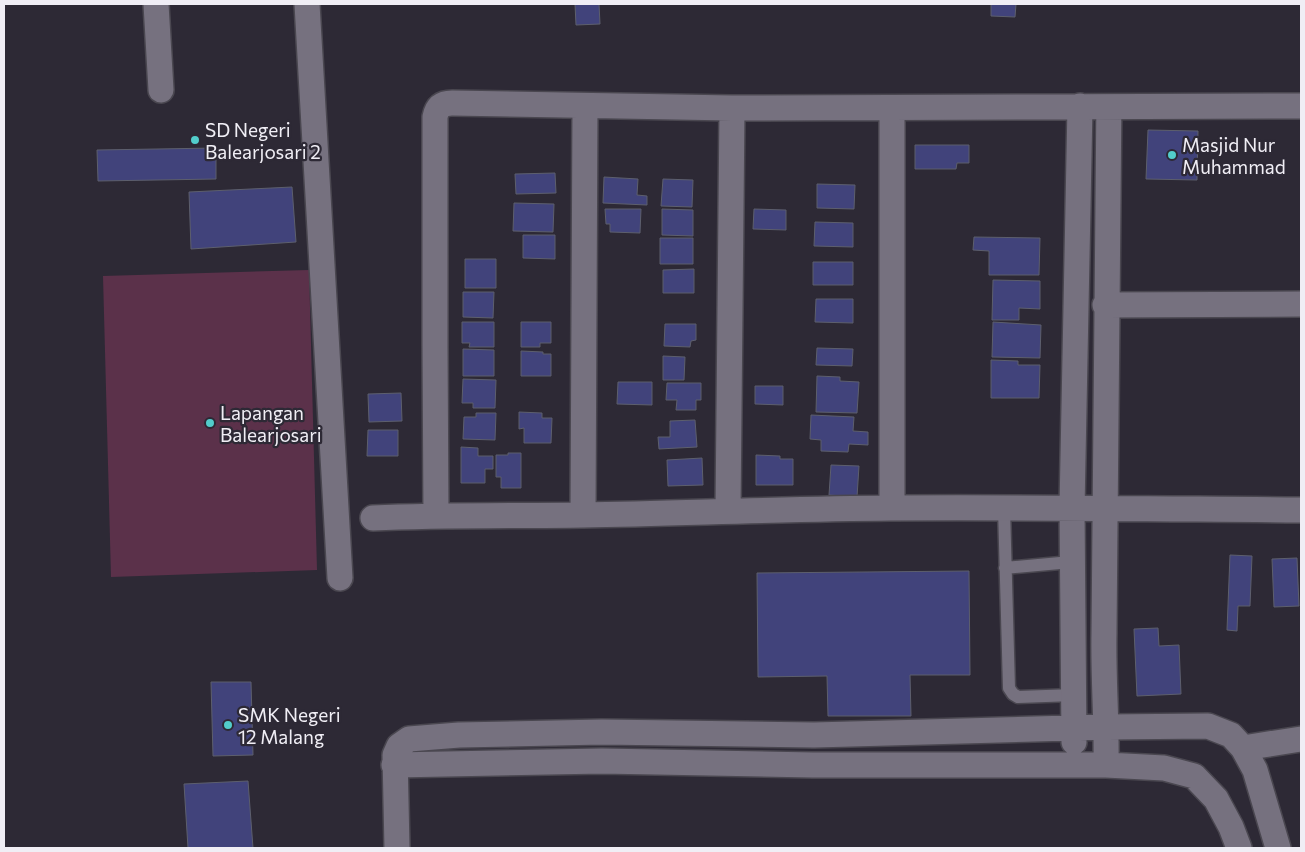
<svg xmlns="http://www.w3.org/2000/svg" width="1305" height="852" font-family="Commissioner,sans-serif">
<style>
.green{fill:#5b314a}
.building{fill:#41437b;stroke:#5d5f6d}
.lines{fill:none;stroke-linecap:round;stroke-linejoin:round}
.lane-casing{stroke:#4a4750;stroke-width:15}
.street-casing{stroke:#4a4750;stroke-width:28}
.lane{stroke:#76717f;stroke-width:12}
.street{stroke:#76717f;stroke-width:25}
.poi-dot{fill:#52cdcc;stroke:#2d2935;stroke-width:2}
.labels{text-anchor:middle;dominant-baseline:central;stroke-width:4.5;stroke-linejoin:round;paint-order:stroke}
.poi-label{font-size:19px;fill:#f0eef5;stroke:#2d2935;text-anchor:start}
</style>
<rect width="100%" height="100%" fill="#2d2935"/>
<path class="green" d="M309,270L317,570L111,577L103,276Z"/>
<path class="building" d="M575,4H599L600,24L576,25Z
M991,4H1016L1015,17L991,16Z
M1148,130L1198,131L1197,180L1146,179Z
M915,145H969V163H957L956,169H915Z
M216,148V179L98,181L97,150Z
M555,173L556,193L516,194L515,174Z
M604,177L638,179L637,195L647,196V205L603,203Z
M663,179L693,180L692,207L661,206Z
M817,184L855,185L854,209L817,208Z
M292,187L296,242L191,249L189,192Z
M514,203L554,204L553,232L513,231Z
M605,209H641L640,233L610,232V224H606Z
M662,209L693,210V236L662,235Z
M754,209L786,210V230L753,229Z
M815,222L853,223V247L814,246Z
M523,235H555V259L523,258Z
M974,237L1040,238L1039,275H989V251L973,250Z
M660,238H693V264H660Z
M465,259H496V288H465Z
M813,262H853V285H813Z
M694,269V293H663V270Z
M993,280L1040,281V309L1019,308V320H992Z
M463,292H494L493,318L463,317Z
M816,299H853V323L815,322Z
M462,322H494V347H469L470,343H462Z
M521,322H551V343H540V347H521Z
M993,322L1041,325L1040,358L992,357Z
M665,324H696V340L691,341L690,347L664,346Z
M817,348L853,349L852,366L816,365Z
M463,349L494,350V376H463Z
M521,351L543,352V354H551V376H521Z
M663,356L685,357L684,380H663Z
M991,360L1018,361V365H1040L1039,398H991Z
M817,376L840,377V381L859,382L857,413L816,412Z
M463,379L496,380L495,408H473V403H462Z
M618,382H652V405L617,404Z
M667,383H701V400H696V410H676L677,400H666Z
M755,386H783V405L755,404Z
M401,393L402,421L369,422L368,394Z
M519,412L542,413V418H552L551,443H524V428L519,429Z
M476,413H496L495,440L463,439L464,417H476Z
M811,415L854,417L853,431L868,432V445L849,444L848,452L821,451V440L810,439Z
M695,420L697,447L659,449L658,437H670V421Z
M368,430H398V456H367Z
M461,447L478,448V456H493V469H485V483H461Z
M508,453H521V488H501V477H496V455H508Z
M756,455L780,456V459H793V485H756Z
M702,458L703,485L668,486L667,460Z
M831,465L859,466L857,497L829,495Z
M1230,555L1252,556L1250,606H1238L1237,631L1227,630Z
M1297,558L1299,606L1274,607L1272,559Z
M969,571L970,675H910L911,716H828L827,676L758,677L757,573Z
M1158,628L1159,646L1179,645L1181,694L1137,696L1134,629Z
M211,682H251L253,755L213,756Z
M248,781L253,848H188L184,784Z"/>
<g class="lines">
<g class="lane-casing">
<path id="lane" d="M1004,508L1009,688L1013,694L1018,697L1074,695
M1005,568L1071,562"/>
</g>
<g class="street-casing">
<path id="street" d="M156,4L161,90
M307,4L340,578
M892,108V508
M1105,305L1301,304
M728,511L732,108
M583,515L585,106
M436,516L435,345V117C437,107 442,103 452,103L732,108L1301,106
M373,518C443,515 513,516 583,515C686,513 788,509 891,508C1028,507 1164,509 1301,510
M1074,742L1072,508L1080,106
M1243,748L1301,739
M394,765L602,761L813,765H1106L1164,768L1194,776L1216,799L1231,827L1239,848
M1106,765C1107,721 1103,677 1104,633C1105,457 1106,282 1109,107
M397,848L395,755L399,746L409,739L459,735L602,732L814,735L1107,727L1208,726L1231,735L1243,748L1255,770L1278,848"/>
</g>
<use href="#lane" class="lane"/>
<use href="#street" class="street"/>
</g>
<g class="poi-dot">
<circle cx="195" cy="140" r="5"/>
<circle cx="1172" cy="155" r="5"/>
<circle cx="210" cy="423" r="5"/>
<circle cx="228" cy="725" r="5"/>
</g>
<g class="labels">
<g class="poi-label">
<text x="205" y="129">SD Negeri<tspan x="205" dy="22">Balearjosari 2</tspan></text>
<text x="1182" y="144">Masjid Nur<tspan x="1182" dy="22">Muhammad</tspan></text>
<text x="220" y="412">Lapangan<tspan x="220" dy="22">Balearjosari</tspan></text>
<text x="238" y="714">SMK Negeri<tspan x="238" dy="22">12 Malang</tspan></text>
</g>
</g>
<rect width="1305" height="852" fill="none" stroke="#f0eef5" stroke-width="10"/>
</svg>
